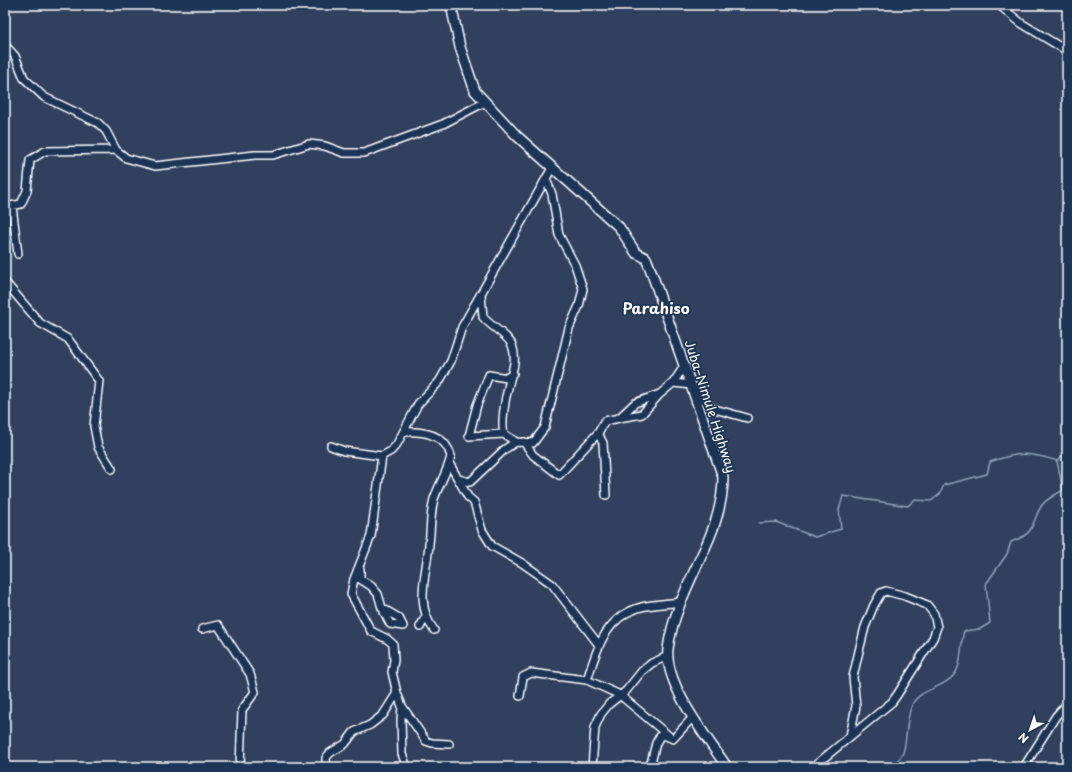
<svg xmlns="http://www.w3.org/2000/svg" width="1072" height="772" font-family="'Playpen Sans',sans-serif">
<style>
.lines{fill:none;stroke-linecap:round;stroke-linejoin:round}
.stream{stroke:#8fa3b9;stroke-width:1.5}
.minor-casing{stroke:#fff;stroke-width:10}
.major-casing{stroke:#fff;stroke-width:12}
.minor{stroke:#1d3557;stroke-width:7}
.major{stroke:#1d3557;stroke-width:9}
.labels{text-anchor:middle;dominant-baseline:central;stroke-width:3.5;stroke-linejoin:round;paint-order:stroke}
.street-label{font-size:13px;fill:#fff;stroke:#1d3557}
.quarter-label{font-size:15px;font-weight:bold;fill:#fff;stroke:#1d3557}
</style>
<rect width="100%" height="100%" fill="#31415d"/>
<filter id="ink" filterUnits="userSpaceOnUse"><feTurbulence type="fractalNoise" baseFrequency=".025" numOctaves="2"/><feDisplacementMap in="SourceGraphic" scale="8" xChannelSelector="R" yChannelSelector="G"/><feConvolveMatrix kernelMatrix="1 2 1 2 8 2 1 2 1" color-interpolation-filters="sRGB"/></filter>
<g filter="url(#ink)">
<g class="lines">
<path class="stream" d="M759,523L776,522L815,537L841,529L839,510L843,496L908,506L914,500L931,501L940,494L944,485L987,474L990,462C1016,452 1030,452 1057,461
M891,767C895,763 901,758 903,753C908,737 905,721 912,705C920,688 943,689 954,675C963,663 960,644 964,631L980,629L990,623L986,584L1007,554L1011,542C1038,532 1029,525 1042,505C1046,499 1057,494 1063,490L1057,461L1067,451"/>
<g class="minor-casing">
<path id="minor" d="M999,5L1021,23L1067,51
M5,45L15,56L24,78L44,97L98,123L106,131L116,150L126,158L155,166L255,155H273L309,144L325,146L344,153H364L443,124L485,102
M12,206L18,254
M5,207L21,204L27,191L30,160L45,151L116,150
M5,282L40,323L68,339L99,381L94,426L98,447L112,469
M481,295L483,317C491,327 507,334 512,345C518,361 511,373 508,388C505,399 501,423 504,434L469,436L477,405L489,375L507,378L513,373
M673,383L685,365
M619,418L642,414L659,395
M404,432C424,431 445,434 451,456C448,471 439,484 434,499C430,514 431,529 429,544C427,573 414,604 434,630
M598,433L603,443L606,495
M504,434L516,442L533,443L545,427L569,328L579,306L583,289L575,265L559,235L552,194L546,179
M524,442L533,455L559,475L598,433L605,421L619,418L635,403L660,394L673,383L692,385L711,408L747,418
M331,446L344,451L382,456
M449,463L458,479L470,482L505,449L516,442
M458,479L468,497L474,502L482,530L492,546L522,563L552,584L599,645
M360,569V579L371,586L378,594L382,608L399,618L403,626L390,624L384,612L385,611
M420,627L426,616
M202,629L218,625L250,674L255,692L242,710L240,767
M520,696L523,677L531,673L587,680
M402,706L426,741L432,743L449,744
M669,736L620,695L587,680C597,650 604,619 638,608C651,604 667,604 681,602
M326,767V758L330,753L345,744L354,732L370,725L383,715L397,693
M407,767L402,754L401,720L402,706L397,693L392,672L394,660L393,644L387,639L371,631L351,594L354,579L371,536L382,456L391,451L397,444L418,404L439,382L451,361L462,327L552,168
M592,767L595,727L601,714L609,704L626,691L642,671L652,663L668,656
M650,767L656,743L660,736L664,735L673,739L693,717
M813,767L892,702L897,695L933,638L937,627L934,614L927,605L905,596L886,591L881,593L874,605L865,627L859,651L853,677L856,706L850,736
M1024,767L1056,716L1067,704"/>
</g>
<g class="major-casing">
<path id="major" d="M451,5L460,47L475,91L517,136L619,227L636,253L646,258L651,271L723,477C723,507 712,534 699,561C686,589 672,618 668,649C664,685 708,739 727,767"/>
</g>
<use href="#minor" class="minor"/>
<use href="#major" class="major"/>
</g>
</g>
<g class="labels">
<g class="street-label">
<text transform="translate(711 406) rotate(72)">Juba–Nimule Highway</text>
</g>
<g class="quarter-label">
<text x="656" y="307">Parahiso</text>
</g>
</g>
<rect width="1072" height="772" fill="none" stroke="#1d3557" stroke-width="20"/>
<rect x="10" y="10" width="1052" height="752" fill="none" stroke="#fff" stroke-width="1.5" filter="url(#ink)"/>
<g transform="translate(1030 730) rotate(220)" stroke="#1d3557" stroke-width="3" paint-order="stroke">
<path d="M0-3L7 15L0 10L-7 15Z" fill="#ffffff"/>
<text y="-6" font-size="11" font-weight="bold" text-anchor="middle" fill="#ffffff">N</text>
</g>
</svg>
